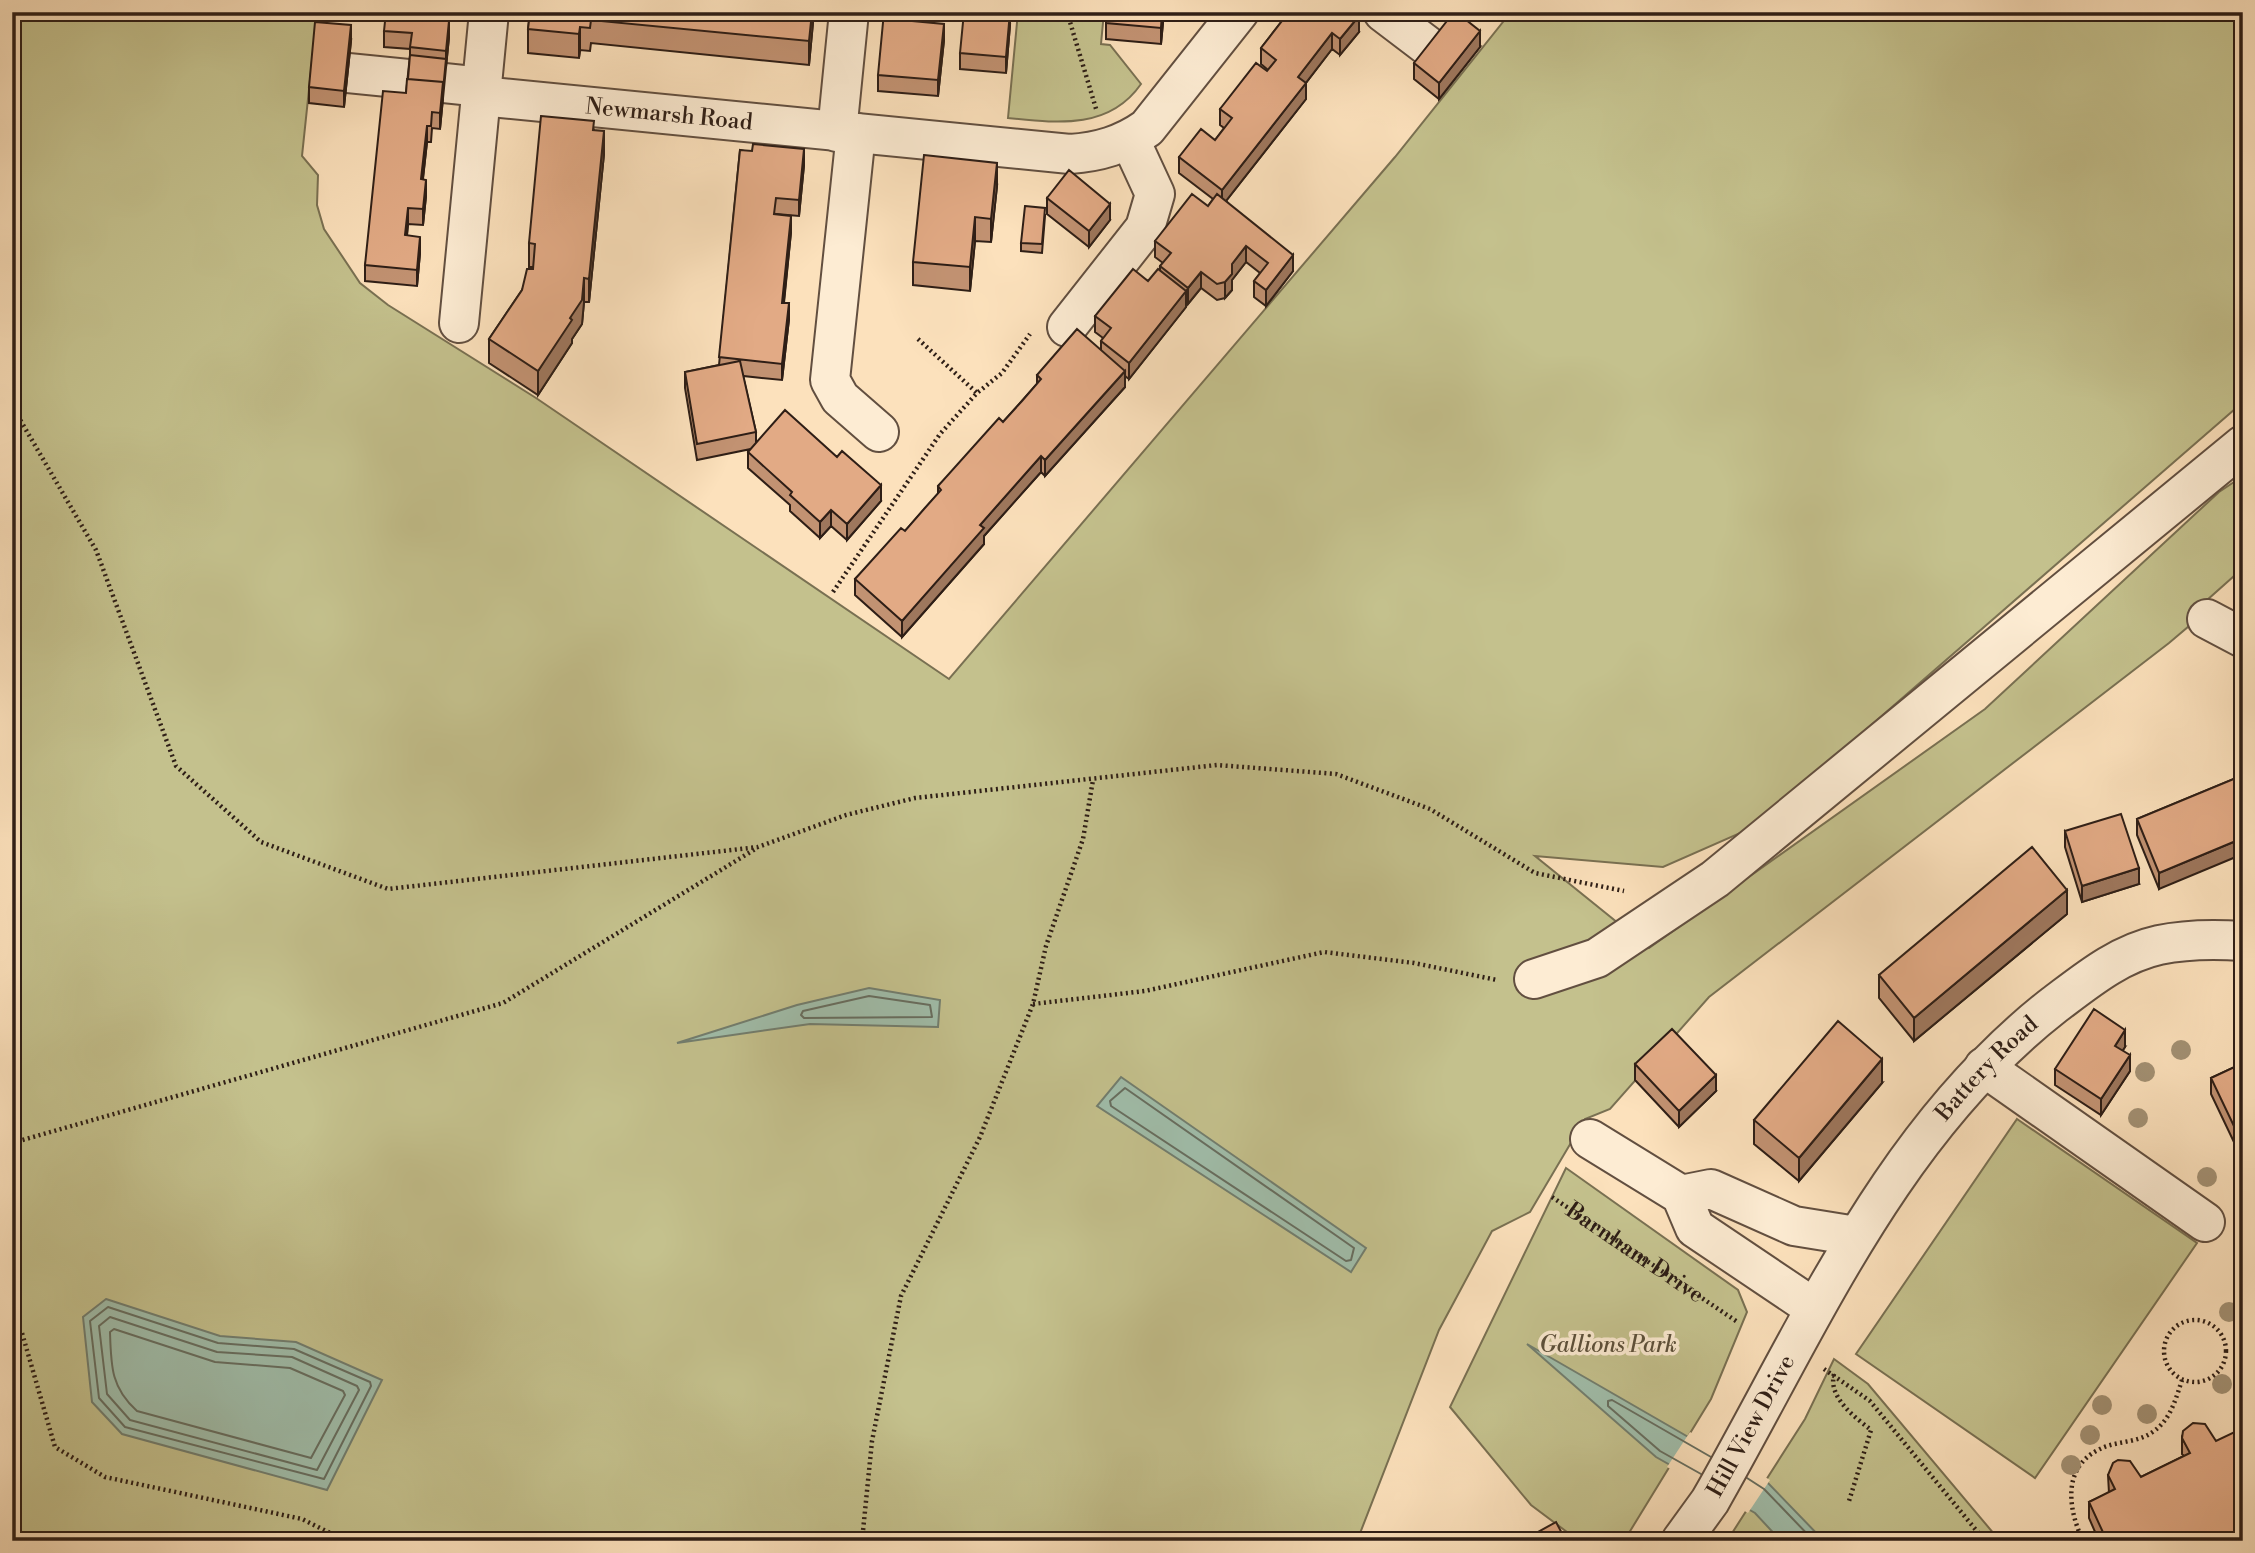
<svg xmlns="http://www.w3.org/2000/svg" width="2255" height="1553" font-family="'Libre Bodoni',serif">
<style>
.green{fill:#c4c18d;stroke:#797052;stroke-width:2}
.water{fill:#a0beab;stroke:#727e6f;stroke-width:2}
.pier{fill:#fce1bc}
.lines{fill:none;stroke-linecap:round;stroke-linejoin:round}
.shore{stroke:#676e60;stroke-width:2}
.minor-casing{stroke:#624f40;stroke-width:42}
.path{stroke:#2e1e16;stroke-width:4.5;stroke-dasharray:2 3.5;stroke-linecap:butt}
.minor{stroke:#fdecd3;stroke-width:38}
.tree{fill:#a39174}
.wall{fill:#c29272;stroke:#2e1e16;stroke-width:2}
.shaded-wall{fill:#9e775d;stroke:#2e1e16;stroke-width:2}
.building{fill:#e2aa85;stroke:#2e1e16;stroke-width:2}
.labels{text-anchor:middle;dominant-baseline:central;stroke-width:7;stroke-linejoin:round;paint-order:stroke}
.street-label{font-size:23px;fill:#2e1e16;stroke:#fdecd3}
.park-label{font-size:23px;font-style:italic;fill:#5b4f3a;stroke:#fdecd3}
</style>
<rect width="100%" height="100%" fill="#fce1bc"/>
<filter id="stains"><feTurbulence type="fractalNoise" baseFrequency=".00286" numOctaves="4"/><feColorMatrix values="0 0 0 0 .2 0 0 0 0 .09 0 0 0 0 .02 0 0 0 .5 -.17"/></filter>
<radialGradient id="worn" r=".72"><stop offset=".6" stop-color="#630" stop-opacity="0"/><stop offset="1" stop-color="#630" stop-opacity=".3"/></radialGradient>
<path class="green" d="M12,12H329L316,23L302,156L318,175L317,205L324,229L360,283L388,305L536,398L949,679L1395,157L1511,12H2243V402L1754,827L1663,867L1535,856L1649,948L1985,709L2219,492L2243,476V568L2206,601L2189,626L2169,643L1709,997L1610,1109L1585,1119L1530,1212L1492,1231L1439,1330L1357,1541H12Z
M1018,12H1104L1101,44L1110,45L1141,84C1109,130 1057,123 1008,118Z
M2017,1119L2197,1243L2035,1478L1856,1354Z
M1566,1168L1738,1290L1747,1312L1711,1399L1624,1541H1579L1531,1505L1450,1407Z
M1834,1359L1868,1384L2000,1541H1727L1805,1419Z"/>
<path class="water" d="M869,988L940,1000L938,1027L810,1024L677,1043L797,1005Z
M1121,1077L1366,1248L1351,1272L1097,1106Z
M106,1299L220,1336L296,1342L382,1380L327,1490L122,1434L92,1402L83,1317Z
M1527,1344L1768,1483L1824,1541H1781L1755,1513L1656,1457Z"/>
<path class="pier" d="M1690,1432L1770,1480L1748,1513L1667,1467Z"/>
<g class="lines">
<path class="shore" d="M869,996L930,1005L932,1017L804,1018L801,1015L803,1011Z
M1125,1088L1354,1248L1351,1260L1346,1261L1111,1106L1110,1101Z
M108,1307L218,1343L294,1349L370,1382L371,1386L324,1479L125,1427L99,1398L90,1321Z
M110,1317L217,1352L292,1357L357,1386L359,1390L317,1470L130,1420L107,1394L99,1326Z
M114,1329L215,1362L290,1368L343,1391L345,1395L311,1458L137,1411C111,1388 111,1366 110,1332Z
M1701,1474L1660,1451L1608,1406V1401L1612,1400L1711,1457
M1747,1478L1764,1489L1814,1541"/>
<g class="minor-casing">
<g id="minor">
<path d="M1383,12L1433,50"/>
<path d="M348,73L408,79"/>
<path d="M444,83L482,87"/>
<path id="s2" d="M481,96L1070,154C1099,152 1123,145 1147,128L1239,12"/>
<path d="M837,132L849,12"/>
<path d="M856,133L830,380L840,398L879,432"/>
<path d="M459,323L489,12"/>
<path d="M1067,327L1145,228L1155,194L1130,140"/>
<path d="M2207,619L2243,638"/>
<path d="M1534,979L1597,958L1715,879L2243,445"/>
<path d="M1984,1067L2205,1222"/>
<path d="M1590,1139L1681,1195L1695,1228L1814,1308"/>
<path d="M1681,1195L1711,1189L1794,1226L1856,1236"/>
<path id="s3" d="M1681,1541L1710,1501C1810,1326 1890,1133 2054,1005C2086,981 2118,954 2159,945C2187,939 2214,939 2243,941"/>
</g>
</g>
<g class="path">
<path d="M1067,12L1097,112"/>
<path d="M918,339L977,393"/>
<path d="M12,406L96,550L176,766L261,842L388,889L758,847L846,815L915,798L1217,765L1336,774L1430,809L1535,873L1624,891"/>
<path d="M833,592L940,434L977,393L1002,373L1030,334"/>
<path d="M1033,1004L1145,991L1324,952L1414,963L1497,980"/>
<path d="M12,1143L503,1003L757,848"/>
<path id="s1" d="M1552,1197L1739,1323"/>
<circle cx="2195" cy="1351" r="31"/>
<path d="M12,1329L22,1333L55,1447L105,1477L302,1519L346,1541"/>
<path d="M1824,1369L1870,1401L1985,1541"/>
<path d="M1834,1374C1828,1398 1855,1417 1871,1430L1849,1501"/>
<path d="M862,1541L872,1441L901,1296L980,1137L1033,1004L1046,946L1083,839L1093,780"/>
<path d="M2083,1541C2069,1511 2061,1469 2098,1450C2116,1440 2137,1444 2154,1431C2171,1419 2176,1398 2182,1380"/>
</g>
<use href="#minor" class="minor"/>
</g>
<g class="tree">
<circle cx="2181" cy="1050" r="10"/>
<circle cx="2145" cy="1072" r="10"/>
<circle cx="2138" cy="1118" r="10"/>
<circle cx="2207" cy="1177" r="10"/>
<circle cx="2229" cy="1312" r="10"/>
<circle cx="2222" cy="1384" r="10"/>
<circle cx="2102" cy="1405" r="10"/>
<circle cx="2147" cy="1414" r="10"/>
<circle cx="2090" cy="1435" r="10"/>
<circle cx="2071" cy="1465" r="10"/>
</g>
<path class="wall" d="M530,12H814L809,65L591,43L590,51L580,50L579,58L528,53V29Z
M915,12V21L944,40L938,96L878,91V75Z
M1164,12L1161,44L1106,39V23Z
M1289,12L1359,32L1340,55L1332,49L1306,83V99L1226,201L1293,271L1266,306L1254,297V281L1260,273L1246,262L1232,280V290L1225,298L1217,300L1201,288L1188,304L1186,302V307L1129,379L1125,376V387L1045,476L1041,472L984,536V544L902,637L855,595V579L905,531L938,494V486L1003,422L1037,384V375L1101,351V341L1103,338L1095,332V316L1148,281L1160,271V266L1163,263L1155,257V241L1208,206L1213,199L1179,173V157L1215,140L1224,128L1220,125V109L1268,70L1261,64V48Z
M443,21L449,37L440,129L432,128L431,142H427L423,179L426,196L423,225L408,224L407,236L420,253L417,286L365,281V265L406,93L410,55V49L384,47V31Z
M1010,25L1006,73L960,69V53Z
M351,41L344,107L309,103V87Z
M1480,47L1439,99L1414,79V63Z
M594,130L604,154L589,302H584L582,324L572,339V343L538,395L489,363V339L522,290L533,269V267H529V243Z
M740,150L804,165L799,216L776,214L791,232L784,303L789,319L782,380L743,376L756,432V443L881,501L847,540L831,526L820,538L790,511V505L748,468V452L751,449L697,460L685,388V372L719,365Z
M997,186L991,242L975,241L970,291L913,285V262Z
M1047,198L1110,220L1089,247L1047,214Z
M1045,216L1042,253L1021,251V243Z
M2236,778L2159,889L2137,835V819Z
M2065,831L2139,884L2082,902L2065,847Z
M2067,914L1914,1041L1879,998V975Z
M2125,1047L2123,1050L2130,1071L2101,1115L2055,1085V1069Z
M2243,1063V1161L2211,1094V1078Z
M1635,1064L1716,1091L1679,1127L1635,1080Z
M1882,1083L1799,1181L1754,1144V1120Z
M2182,1438L2243,1541H2099L2089,1518V1502L2109,1493L2108,1475L2141,1477L2184,1456L2182,1454Z"/>
<path class="shaded-wall" d="M812,12H814L809,65V41Z
M1010,12V25L1006,73V57Z
M1162,12H1164L1161,44V28Z
M1359,16V32L1340,55V39Z
M449,21V37L446,67V51Z
M944,24V40L938,96V80Z
M351,25V41L344,107V91Z
M580,27V50L579,58V34Z
M1480,31V47L1439,99V83Z
M1332,33V49L1298,93V77Z
M443,82V98L440,129V113Z
M1306,83V99L1222,206V190Z
M427,126V142L421,195V179Z
M604,131V154L589,302V279Z
M804,149V165L799,216V200Z
M997,163V186L991,242V219Z
M426,180V196L423,225V209Z
M1110,204V220L1089,247V231Z
M408,208V224L405,252V235Z
M791,216V232L782,319V303Z
M975,217V241L970,291V267Z
M420,237V253L417,286V270Z
M1246,246V262L1232,280V290L1225,298V282L1232,264Z
M1293,255V271L1266,306V290Z
M1201,272V288L1188,304V288Z
M584,278V302L582,324L572,339V343L538,395V371L570,318Z
M1186,291V307L1129,379V363Z
M789,303V319L782,380V364Z
M1125,371V387L1045,476V460Z
M1041,456V472L984,536V544L902,637V621L980,525Z
M881,485V501L847,540V524Z
M831,510V526L820,538V522Z
M2243,838V854L2159,889V873Z
M2139,868V884L2082,902V886Z
M2067,890V914L1914,1041V1018Z
M2125,1030V1047L2115,1062V1046Z
M2130,1055V1071L2101,1115V1099Z
M1882,1059V1083L1799,1181V1158Z
M1716,1075V1091L1679,1127V1111Z"/>
<path class="building" d="M386,12H442V20L449,21L446,51L410,47L412,33L384,31Z
M530,12H812L809,41L591,20L590,28L580,27L579,34L528,29Z
M884,12H914L913,21L944,24L938,80L878,75Z
M964,12H1010L1006,57L960,53Z
M1106,12H1162L1161,28L1106,23Z
M1289,12H1355L1359,16L1340,39L1332,33L1298,77L1306,83L1222,190L1179,157L1201,129L1215,140L1232,118L1220,109L1256,63L1267,71L1276,60L1261,48Z
M1454,12H1456L1480,31L1439,83L1414,63Z
M315,22L351,25L344,91L309,87Z
M410,55L446,59L443,90V82L408,79Z
M407,79L443,82L440,113L432,112L431,126H427L421,179L426,180L423,209L408,208L405,235L420,237L417,270L365,265L383,91L406,93Z
M541,116L594,121L593,130L604,131L589,279L584,278L582,300L570,318L572,320L538,371L489,339L522,290L527,269H533L535,244L529,243Z
M753,144L804,149L799,200L776,198L774,214L791,216L782,303H789L782,364L719,357L740,150L752,151Z
M924,155L997,163L991,219L975,217L970,267L913,262Z
M1069,170L1110,204L1089,231L1047,198Z
M1192,194L1208,206L1217,194L1293,255L1266,290L1254,281L1268,263L1246,246L1232,264V274L1225,282L1217,284L1201,272L1188,288L1160,266L1171,253L1155,241Z
M1025,206L1045,208L1042,244L1021,243Z
M1133,269L1148,281L1158,269L1186,291L1129,363L1101,341L1111,328L1095,316Z
M1077,329L1125,371L1045,460L1041,456L980,525L984,528L902,621L855,579L901,528L905,531L924,509L941,490L938,486L999,418L1003,422L1022,401L1041,379L1037,375Z
M740,361L756,432L697,444L685,372Z
M785,410L837,457L842,451L881,485L847,524L831,510L820,522L790,495L792,492L748,452Z
M2236,778L2243,793V838L2159,873L2137,819Z
M2121,814L2139,868L2082,886L2065,831Z
M2032,847L2067,890L1914,1018L1879,975Z
M2094,1009L2125,1030L2115,1046L2130,1055L2101,1099L2055,1069Z
M1838,1021L1882,1059L1799,1158L1754,1120Z
M1672,1029L1716,1075L1679,1111L1635,1064Z
M2243,1063V1145L2211,1078Z
M2193,1423L2205,1424L2216,1441L2243,1428V1541H2107L2089,1502L2115,1489L2108,1475L2113,1463L2118,1460L2130,1461L2141,1477L2190,1453L2182,1438L2183,1431Z
M1556,1522L1566,1541H1524L1527,1538Z"/>
<g class="labels">
<g class="street-label">
<text stroke="none"><textPath href="#s2" startOffset="189">Newmarsh Road</textPath></text>
<text stroke="none"><textPath href="#s3" startOffset="565">Battery Road</textPath></text>
<text stroke="none"><textPath href="#s1" startOffset="100">Barnham Drive</textPath></text>
<text stroke="none"><textPath href="#s3" startOffset="135">Hill View Drive</textPath></text>
</g>
<g class="park-label">
<text x="1608" y="1345">Gallions Park</text>
</g>
</g>
<rect width="2255" height="1553" fill="none" stroke="#fce1bc" stroke-width="42"/>
<rect x="14" y="14" width="2227" height="1525" fill="none" stroke="#2e1e16" stroke-width="3.5"/>
<rect x="21" y="21" width="2213" height="1511" fill="none" stroke="#2e1e16" stroke-width="2"/>
<rect width="100%" height="100%" filter="url(#stains)"/>
<rect width="100%" height="100%" fill="url(#worn)"/>
</svg>
